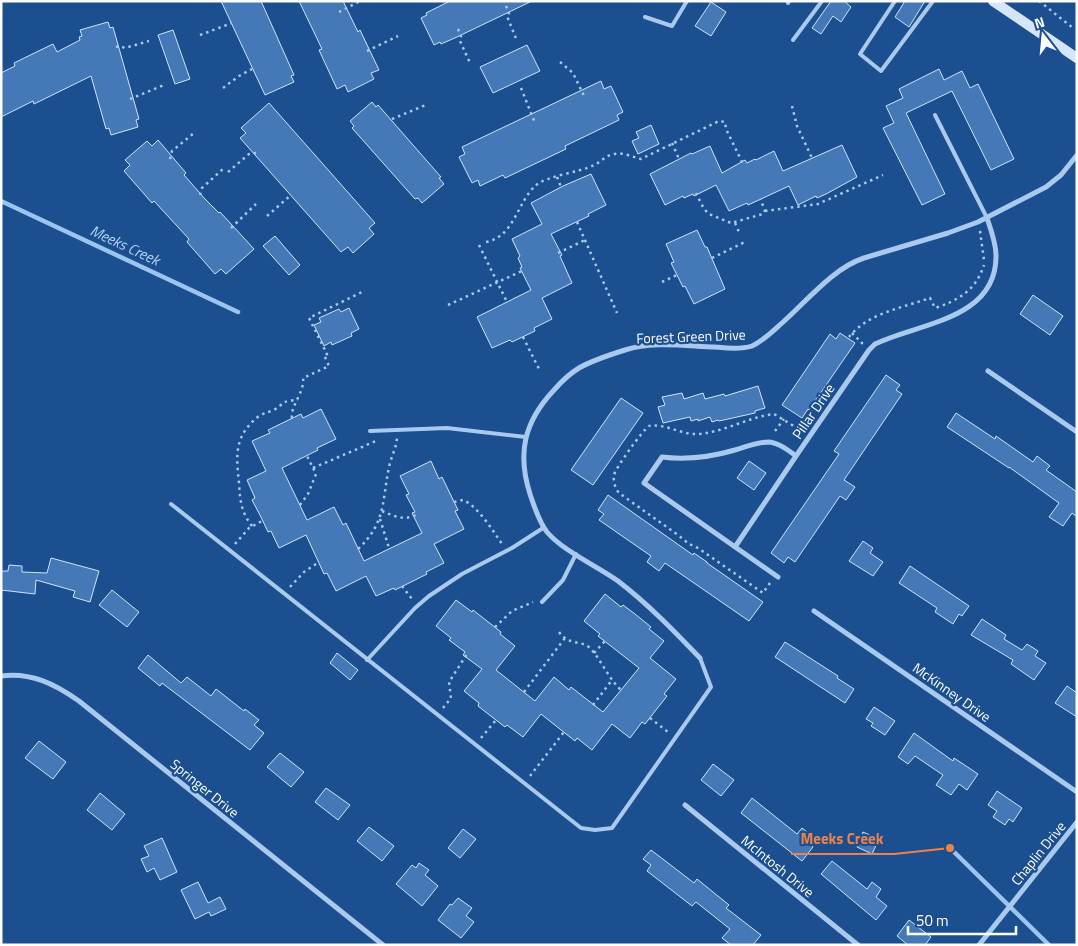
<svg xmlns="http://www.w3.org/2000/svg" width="1078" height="946" font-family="'Titillium Web',sans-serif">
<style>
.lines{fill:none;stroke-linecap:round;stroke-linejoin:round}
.stream{stroke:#9cc4f0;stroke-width:4.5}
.building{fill:#4478b7;stroke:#cfe3fa}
.path{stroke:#a9c9ee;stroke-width:2.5;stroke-dasharray:2.5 4;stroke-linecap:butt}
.service{stroke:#a9c9ee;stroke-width:4}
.minor{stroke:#a9c9ee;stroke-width:5}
.secondary{stroke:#d6e6fa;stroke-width:10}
.labels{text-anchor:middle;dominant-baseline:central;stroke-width:4.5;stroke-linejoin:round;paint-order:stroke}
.street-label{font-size:14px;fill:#fff;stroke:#1b4f8f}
.water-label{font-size:15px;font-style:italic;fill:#b5d3f5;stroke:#1b4f8f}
.leader{fill:none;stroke:#ee8249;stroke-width:2}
.callout-dot{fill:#ee8249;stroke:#1b4f8f;stroke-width:2}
.callout-label{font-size:15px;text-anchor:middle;font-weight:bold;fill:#ee8249;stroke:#1b4f8f;stroke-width:4.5;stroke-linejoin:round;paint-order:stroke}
</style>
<rect width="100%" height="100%" fill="#1b4f8f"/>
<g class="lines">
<path class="stream" d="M1,201L238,312
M950,848L1049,945"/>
</g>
<path class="building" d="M221,1H261L294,75L291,76L294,82L265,95Z
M299,1H343L358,32L360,30L379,70L371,73L374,79L348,92L345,85L337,89L319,50L322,49Z
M450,1H532L457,37L441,44L440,42L434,45L421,18L427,15L426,13Z
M831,1H844L851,7L841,22L833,16L821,34L812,28Z
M905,1H925L909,27L895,17Z
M711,2L726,12L711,36L695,26Z
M108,22L110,28L113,27L139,119L136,120L138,127L111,135L109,128L106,129L91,76L34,104L33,101L1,117V73L15,66L14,63L53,44L57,52L80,40L79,37L82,36L80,30Z
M173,30L190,79L175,84L158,35Z
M527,45L540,71L493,93L480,67Z
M939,69L944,80L962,71L970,88L978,84L1014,159L991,170L952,91L906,113L945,194L922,205L883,128L894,123L886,106L903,98L899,89Z
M601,81L604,89L611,86L623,112L617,115L619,120L565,146L566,149L505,178L503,175L480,186L478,180L472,183L459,157L465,154L462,147Z
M372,102L376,107L378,105L441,177L439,178L444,184L422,203L418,198L415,199L352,128L354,126L350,121Z
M269,103L375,223L369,228L374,234L353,253L348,247L341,252L240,138L246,133L241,128Z
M651,125L659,144L638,154L632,141L639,138L636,132Z
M158,140L186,173L184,175L205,199L219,213L220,212L254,249L226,274L221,269L215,274L187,242L189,239L154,201L152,203L124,171L130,165L125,160L147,141L152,146Z
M842,145L857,177L826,194L817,198L816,196L798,205L789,186L748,205L747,203L729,211L716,185L694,196L693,194L684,198L683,196L665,205L650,174L691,153L692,154L710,146L722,173L745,160L747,163L755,159L756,160L774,151L783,171Z
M591,174L606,205L588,214L589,216L551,234L562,255L560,256L572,283L542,298L552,319L534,328L535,331L512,342L510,340L492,348L477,317L531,290L520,268L522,267L518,258L520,256L512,239L542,224L531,203L563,186Z
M697,230L705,247H707L725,289L694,304L685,286L683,287L671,263L674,262L666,244Z
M275,236L300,265L289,275L263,246Z
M1033,295L1063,316L1050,335L1020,314Z
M349,308L359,329L351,333L352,336L332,345L331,342L324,346L314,325L321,322L319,318L339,309L341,312Z
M840,333L855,343L809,410L808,409L802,418L782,405L830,334L836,339Z
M886,375L900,385L896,390L902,394L844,480L855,487L846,500L840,496L795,562L788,557L784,563L771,553L839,454L834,451Z
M758,386L765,408L755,411V413L719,421L718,420L712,422L710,417L698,421V419L691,421L690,417L663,423L658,407L665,405L662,397L682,393L684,399L703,393L705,399L724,394L725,396Z
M621,398L643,413L593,485L571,470Z
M321,409L336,439L317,448L318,450L282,468L307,520L334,507L343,525L346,523L364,561L422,533L412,513L415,512L406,495L409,494L400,476L431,461L439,479L442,477L458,510L455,511L464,529L434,544L444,563L426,572L427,574L395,590L394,588L376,596L366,576L336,591L327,573L324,574L306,535L279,548L271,531L268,532L261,517L252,500L255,498L247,480L266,471L252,441L270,433L268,430L301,414L303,418Z
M956,413L995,439L996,436L1033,462L1037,456L1050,466L1046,470L1077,492V517L1072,513L1063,526L1049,517L1059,503L1009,467V468L947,427Z
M749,461L766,473L754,490L737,478Z
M608,495L693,555L694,553L707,562V563L763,602L749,621L665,563L659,571L647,562L651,556L599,520L604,514L598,510Z
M863,541L873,548L870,553L883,562L873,576L849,561Z
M51,558L99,571L90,602L73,597L75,591L36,580L35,594L1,590V571H8L9,565L22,566V572L47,573Z
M910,566L969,606L962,616L959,614L953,624L935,612L937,608L899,583Z
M112,590L139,612L127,627L99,605Z
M605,594L621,607L623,605L635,614L651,627L649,629L664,641L650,658L676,679L664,694L667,696L645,724L642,722L630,738L612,724L592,750L577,738L575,741L541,714L523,737L507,725L505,727L478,706L479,703L464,691L482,669L463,655L465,652L449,640L451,638L436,626L456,600L472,612L473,610L501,632L500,634L515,646L496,670L535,701L554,677L569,690L571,687L603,712L639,668L598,636L600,634L584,621Z
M982,619L1006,635L1004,639L1022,650L1027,644L1038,651L1035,656L1046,663L1034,680L1011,664L1013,660L971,635Z
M785,642L838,676L837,678L854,689L845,703L775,657Z
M337,653L358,670L350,680L330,663Z
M148,655L181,683L187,677L211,696L216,689L244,711L245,709L259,720L254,725L264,733L250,750L162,683L160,686L138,668Z
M1067,686L1077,693V717L1055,703Z
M874,707L895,721L885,735L871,726L873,723L866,719Z
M914,733L953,761L954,758L978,774L967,790L959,784L951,795L936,785L943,775L915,756L908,764L898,757Z
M39,741L66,762L53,779L25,758Z
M280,753L304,772L291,787L267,767Z
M713,764L734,780L721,796L701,780Z
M326,788L350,805L338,820L315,802Z
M997,791L1022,808L1013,822L1009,819L1005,825L993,817L997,811L988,805Z
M100,793L125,814L112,830L87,810Z
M752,798L797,834L802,828L816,839L811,845L813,847L802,861L741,813Z
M369,827L394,846L382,861L357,841Z
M463,829L476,839L460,858L448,848Z
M863,832L879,839L872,854L857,847Z
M162,838L177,872L160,880L154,868L147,872L141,859L149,856L144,846Z
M651,850L694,883L697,879L729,905L726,908L761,935L753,945H731L722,938L730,929L696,902L692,906L647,871L651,865L643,859Z
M832,861L867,889L872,882L881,889L876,897L887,906L876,920L821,874Z
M419,863L429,870L425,875L438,886L422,906L396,884L412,865L416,868Z
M198,882L208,903L220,897L226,909L211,916L209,912L195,919L181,890Z
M458,898L472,908L466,916L474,922L461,938L438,920L450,904L452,905Z
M909,920L931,937L925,945H908L897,936Z"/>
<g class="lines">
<path class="path" d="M1039,1L1073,28
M506,6L509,13L507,16L517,41
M339,12L360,1
M458,29L461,36L460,41L470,63
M200,35L232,23
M116,47L120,46L125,48L149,41
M367,51L398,36
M560,62L573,73L585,98
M223,88L239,76L252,69
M521,88L535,123
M130,99L164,85
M792,106L797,126L812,158
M392,119L428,104
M672,143L679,159
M170,159L172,151L194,133
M228,172L249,154L256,153
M557,177L561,187
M696,193L704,209L709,214L731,223L763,214L765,210L760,199
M200,195L202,188L224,168
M765,211L818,204L883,175
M267,216L291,195
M577,222L617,313
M735,223L739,232
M231,228L256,204
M980,231L984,260
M486,242C514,237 517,203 535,186C547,175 579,173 594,165C601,162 606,155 614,154C623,152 632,157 641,159L719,121L725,122L726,129L743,164
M479,245L507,302
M558,253L585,240
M712,258L745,242
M662,282L677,275
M448,305L524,270
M852,333L862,343L861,344
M523,337L540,371
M849,337C868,313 902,308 930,298L935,308C959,300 976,290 984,265
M292,418C290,406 305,392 303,378L329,366L324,355L327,354L309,318L362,292
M775,431L784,419
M313,468L376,441
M454,502L463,500C478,506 493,531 502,544
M300,505L308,494L316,474L307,456
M382,511C394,516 404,521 416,515
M380,519L389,548
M252,526C241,512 240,500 239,483C236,454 234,436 259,416C264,413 269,412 274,410C286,402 282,401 298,400
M235,544L249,528L262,521
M358,549C386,523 382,501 389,467C391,457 396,449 397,438
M770,583L763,593L698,548L689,544L678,535L619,493C615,488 613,481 614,475C616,467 643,430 649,426C665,423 681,435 698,434C725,432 748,417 774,414L802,431
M402,586L412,599
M290,587L304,572L319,562
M495,627L512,611L533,602
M559,632C569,646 582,640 590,648C602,661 608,678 621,690
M594,653L605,641
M524,692L565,638
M593,705L612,680
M443,708L451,698L449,682L467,654
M650,718L668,732
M481,738L496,720
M530,776L564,732"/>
<path class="service" d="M895,1L860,54L881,71L933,1
M788,3L789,1
M645,17L672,26L687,1
M793,40L822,1
M935,115L987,218
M370,431L447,428L526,437
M171,504L581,828L595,830L612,828L711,687L700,658
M542,602L563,580L576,554
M367,660L415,608L429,596L462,574L512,548L543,528"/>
<path class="minor" d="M988,371L1077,432
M735,547L796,456
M778,577L644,483L662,457C686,460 711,457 735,450C746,447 757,442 769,442C779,443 788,450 796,456L869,350L875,344C918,323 997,320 996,255C996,243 991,230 987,218
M814,611L1077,792
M700,658C674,631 648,604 618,581C597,566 563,551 547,532C539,522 534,506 530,494C517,453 524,422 554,390C561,382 569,374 579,368C593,360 609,355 625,350C653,341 685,346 715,347C726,348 740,350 752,346C763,341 773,331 782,323C806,302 833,268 864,258L948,233L978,222L1046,187L1061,175L1077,155
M1,676C31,672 55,684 79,701L383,945
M685,805L858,945
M979,945L1077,822"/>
<path class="secondary" d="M993,1L1077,58"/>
</g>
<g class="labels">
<g class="street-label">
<text transform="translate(691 336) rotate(-2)">Forest Green Drive</text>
<text transform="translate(813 411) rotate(-56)">Pillar Drive</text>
<text transform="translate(952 692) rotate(35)">McKinney Drive</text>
<text transform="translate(205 788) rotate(39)">Springer Drive</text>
<text transform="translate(1038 853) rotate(-51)">Chaplin Drive</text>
<text transform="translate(778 866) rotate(39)">McIntosh Drive</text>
</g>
<g class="water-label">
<text transform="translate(125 245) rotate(25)">Meeks Creek</text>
</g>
</g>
<path class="leader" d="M950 848L894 854H791"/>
<circle class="callout-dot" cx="950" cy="848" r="5"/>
<g class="callout-label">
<text x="842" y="844">Meeks Creek</text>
</g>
<rect width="1078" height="946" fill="none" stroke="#ffffff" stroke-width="5"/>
<g transform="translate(1043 35) rotate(344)" stroke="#1b4f8f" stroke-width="4" paint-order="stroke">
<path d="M0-4L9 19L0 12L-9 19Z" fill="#ffffff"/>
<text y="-8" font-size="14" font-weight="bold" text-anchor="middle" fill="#ffffff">N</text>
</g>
<path d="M908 926v8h108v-8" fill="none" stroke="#ffffff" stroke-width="2.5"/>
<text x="916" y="926" font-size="15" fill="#ffffff" stroke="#1b4f8f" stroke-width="4" paint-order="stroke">50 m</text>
</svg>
